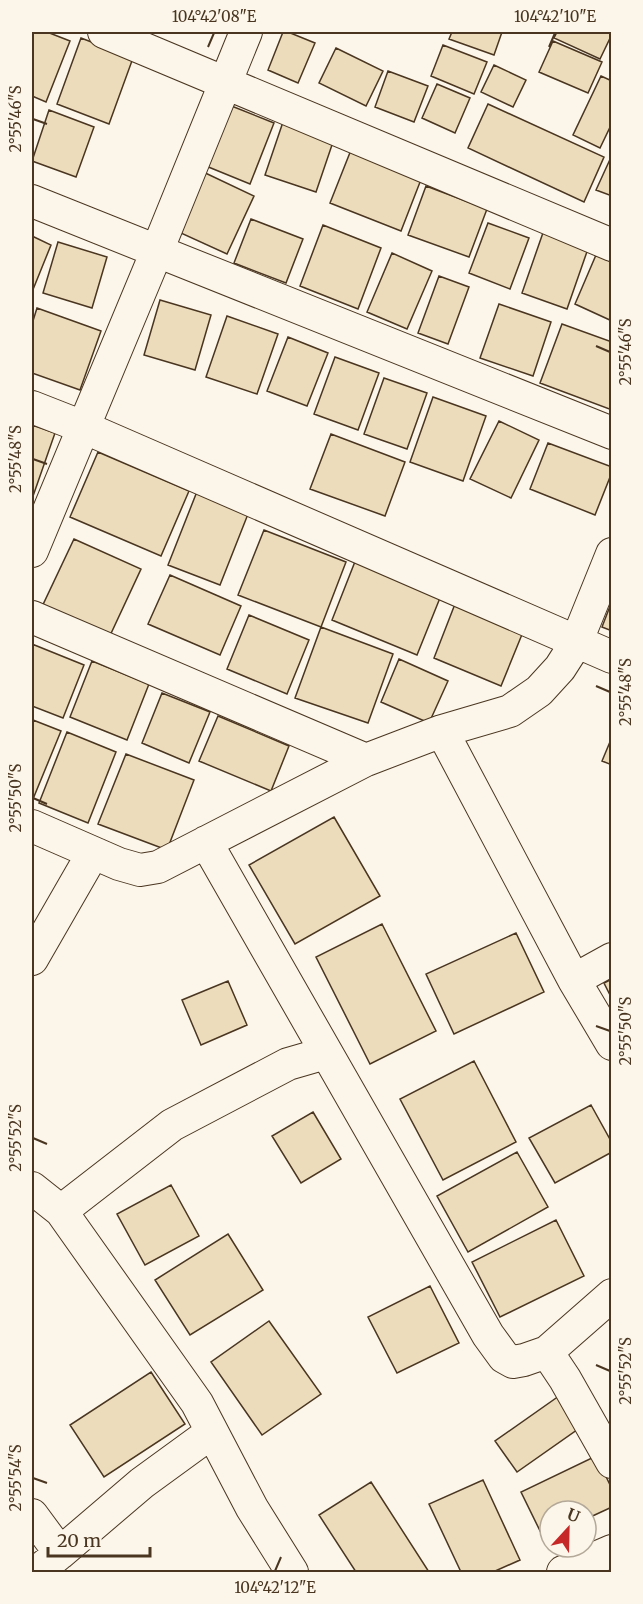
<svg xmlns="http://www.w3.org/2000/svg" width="643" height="1604" font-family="Merriweather,serif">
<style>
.building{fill:#ecdcbc;stroke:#4a3520;stroke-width:1.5}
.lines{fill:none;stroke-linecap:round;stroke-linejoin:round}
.minor-casing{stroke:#4a3520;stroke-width:34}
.minor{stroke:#fbf6e9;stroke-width:32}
.ticks{fill:none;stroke:#4a3520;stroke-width:2}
.neatline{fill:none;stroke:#4a3520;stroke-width:2}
.ticks-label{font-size:15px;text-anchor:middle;fill:#4a3520}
</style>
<rect width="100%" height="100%" fill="#fbf6e9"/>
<path class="building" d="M32,32H47L70,41L46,102L32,96Z
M283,32H288L315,43L298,83L268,70Z
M452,32H502L494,55L449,39Z
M557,32H612V34L600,59L554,38Z
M81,38L133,58L109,124L57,104Z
M553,41L602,62L588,93L539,72Z
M443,45L487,62L474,94L431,76Z
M336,48L383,71L366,106L319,83Z
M494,65L526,80L513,107L481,92Z
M388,71L428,86L414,122L375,107Z
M601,76L612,81V123L600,148L573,135Z
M437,84L470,98L455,133L422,118Z
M488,104L604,157L584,202L468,148Z
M229,105L274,123L250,184L206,166Z
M49,110L94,127L76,177L32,161Z
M283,122L334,139L316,192L265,175Z
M351,150L422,177L401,231L330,203Z
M612,155V196L596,190Z
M199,170L254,196L227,254L172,229Z
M426,186L487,209L469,257L408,235Z
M251,219L303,239L286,283L234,263Z
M488,223L529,238L510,289L469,273Z
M323,225L381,248L358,309L300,286Z
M545,227L590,243L567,309L522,293Z
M32,236L51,245L32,292Z
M58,242L107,257L92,308L43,293Z
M392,253L432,271L407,329L367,312Z
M596,255L612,262V321L575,304Z
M439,276L469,287L448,344L418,333Z
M160,300L211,315L195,370L144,355Z
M499,304L551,322L533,376L480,358Z
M37,308L101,331L80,390L32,373V324Z
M227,316L278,334L257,394L206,377Z
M562,324L612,342V410L540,383Z
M288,337L328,353L307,406L267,391Z
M335,357L379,373L358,430L314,414Z
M384,378L427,393L407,449L364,434Z
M433,397L486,416L463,481L410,462Z
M499,421L539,440L511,498L470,479Z
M32,425L55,433L32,499Z
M331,434L405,462L385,516L310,489Z
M548,443L612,467V472L595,515L530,489Z
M98,452L189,491L161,556L70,517Z
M198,489L250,509L220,585L168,565Z
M264,530L346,562L321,627L238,595Z
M74,539L141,569L107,642L40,611Z
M358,554L444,588L417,655L332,620Z
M170,575L241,606L220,655L148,624Z
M612,601V631L602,627Z
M455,604L523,632L501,686L434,658Z
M249,615L309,640L287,694L227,669Z
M321,627L393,654L368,723L295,698Z
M32,644L84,665L63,718L32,706Z
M399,659L448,681L429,723L381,702Z
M92,661L149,684L127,740L70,717Z
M162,693L210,712L189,763L142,743Z
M218,716L289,746L271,791L199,761Z
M33,720L61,731L33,799H32V724Z
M67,732L116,752L88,823L39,803Z
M612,737V765L602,761Z
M126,754L194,780L167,850L98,824Z
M334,817L380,896L295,944L249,865Z
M382,924L436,1031L370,1064L316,957Z
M516,933L544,992L454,1034L426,974Z
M612,979V999L604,983Z
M228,981L247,1025L201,1045L182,1000Z
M474,1061L516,1142L443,1180L400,1099Z
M591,1105L612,1143V1152L555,1183L529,1138Z
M313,1112L341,1159L301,1183L272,1136Z
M517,1152L548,1207L468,1252L437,1196Z
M171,1185L199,1236L145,1265L117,1214Z
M556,1220L584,1276L500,1317L472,1262Z
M228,1234L263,1290L190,1335L155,1280Z
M430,1286L459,1343L397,1373L368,1317Z
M269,1321L321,1394L262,1435L211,1362Z
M151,1372L185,1424L104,1477L70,1425Z
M559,1396L581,1427L517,1472L495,1441Z
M596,1456L612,1489V1507L586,1519V1511H550V1536L544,1539L521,1492Z
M483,1480L520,1560L493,1572H461L429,1504Z
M371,1482L429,1572H356L319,1515Z"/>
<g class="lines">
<g class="minor-casing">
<path id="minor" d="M104,32L612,245
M32,201L612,433
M32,407L83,427L612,657
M32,551L157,251L246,32
M32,617L366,760
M442,731L574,980L612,1044
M32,826L119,864L140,870L158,867L366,760L442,731L510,711L539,691L560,668L576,643L612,554
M206,842L488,1335L504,1357L513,1362L524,1360L547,1352L612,1295
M32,959L93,853
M574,980L612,959
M32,1188L61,1211L197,1403L252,1508L292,1572
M61,1211L172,1125L288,1064L326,1053
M547,1352L565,1379L612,1462
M32,1515L60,1553L142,1483L212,1432
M37,1572L60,1553
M563,1572L612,1551"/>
</g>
<use href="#minor" class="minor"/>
</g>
<path class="ticks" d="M208,47L214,33M549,47L555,33M33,119L47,124M596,346L610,352M33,459L47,464M596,686L610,692M33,798L47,804M596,1026L610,1031M33,1138L47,1144M596,1365L610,1371M33,1478L47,1483M275,1571L281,1557"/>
<rect width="643" height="1604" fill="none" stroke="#fbf6e9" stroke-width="66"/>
<g transform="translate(568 1529) rotate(22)"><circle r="28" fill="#fbf6e9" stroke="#b4a999" stroke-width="1.5"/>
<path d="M0-4.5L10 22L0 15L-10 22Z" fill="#c62828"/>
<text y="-9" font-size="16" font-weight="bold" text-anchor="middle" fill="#4a3520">U</text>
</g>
<path d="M48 1547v9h102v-9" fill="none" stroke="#4a3520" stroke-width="3"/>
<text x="57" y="1547" font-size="18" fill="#4a3520" stroke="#fbf6e9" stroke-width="4.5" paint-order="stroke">20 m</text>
<rect x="33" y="33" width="577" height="1538" class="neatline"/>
<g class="ticks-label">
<text x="214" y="22">104°42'08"E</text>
<text x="555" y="22">104°42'10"E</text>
<text transform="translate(16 119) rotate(-90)" y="5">2°55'46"S</text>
<text transform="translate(626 352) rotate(-90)" y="5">2°55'46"S</text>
<text transform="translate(16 459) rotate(-90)" y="5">2°55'48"S</text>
<text transform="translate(626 692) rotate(-90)" y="5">2°55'48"S</text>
<text transform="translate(16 798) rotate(-90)" y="5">2°55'50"S</text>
<text transform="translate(626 1031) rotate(-90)" y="5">2°55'50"S</text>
<text transform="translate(16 1138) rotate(-90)" y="5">2°55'52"S</text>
<text transform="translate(626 1371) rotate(-90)" y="5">2°55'52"S</text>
<text transform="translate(16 1478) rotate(-90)" y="5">2°55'54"S</text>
<text x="275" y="1593">104°42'12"E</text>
</g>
</svg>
